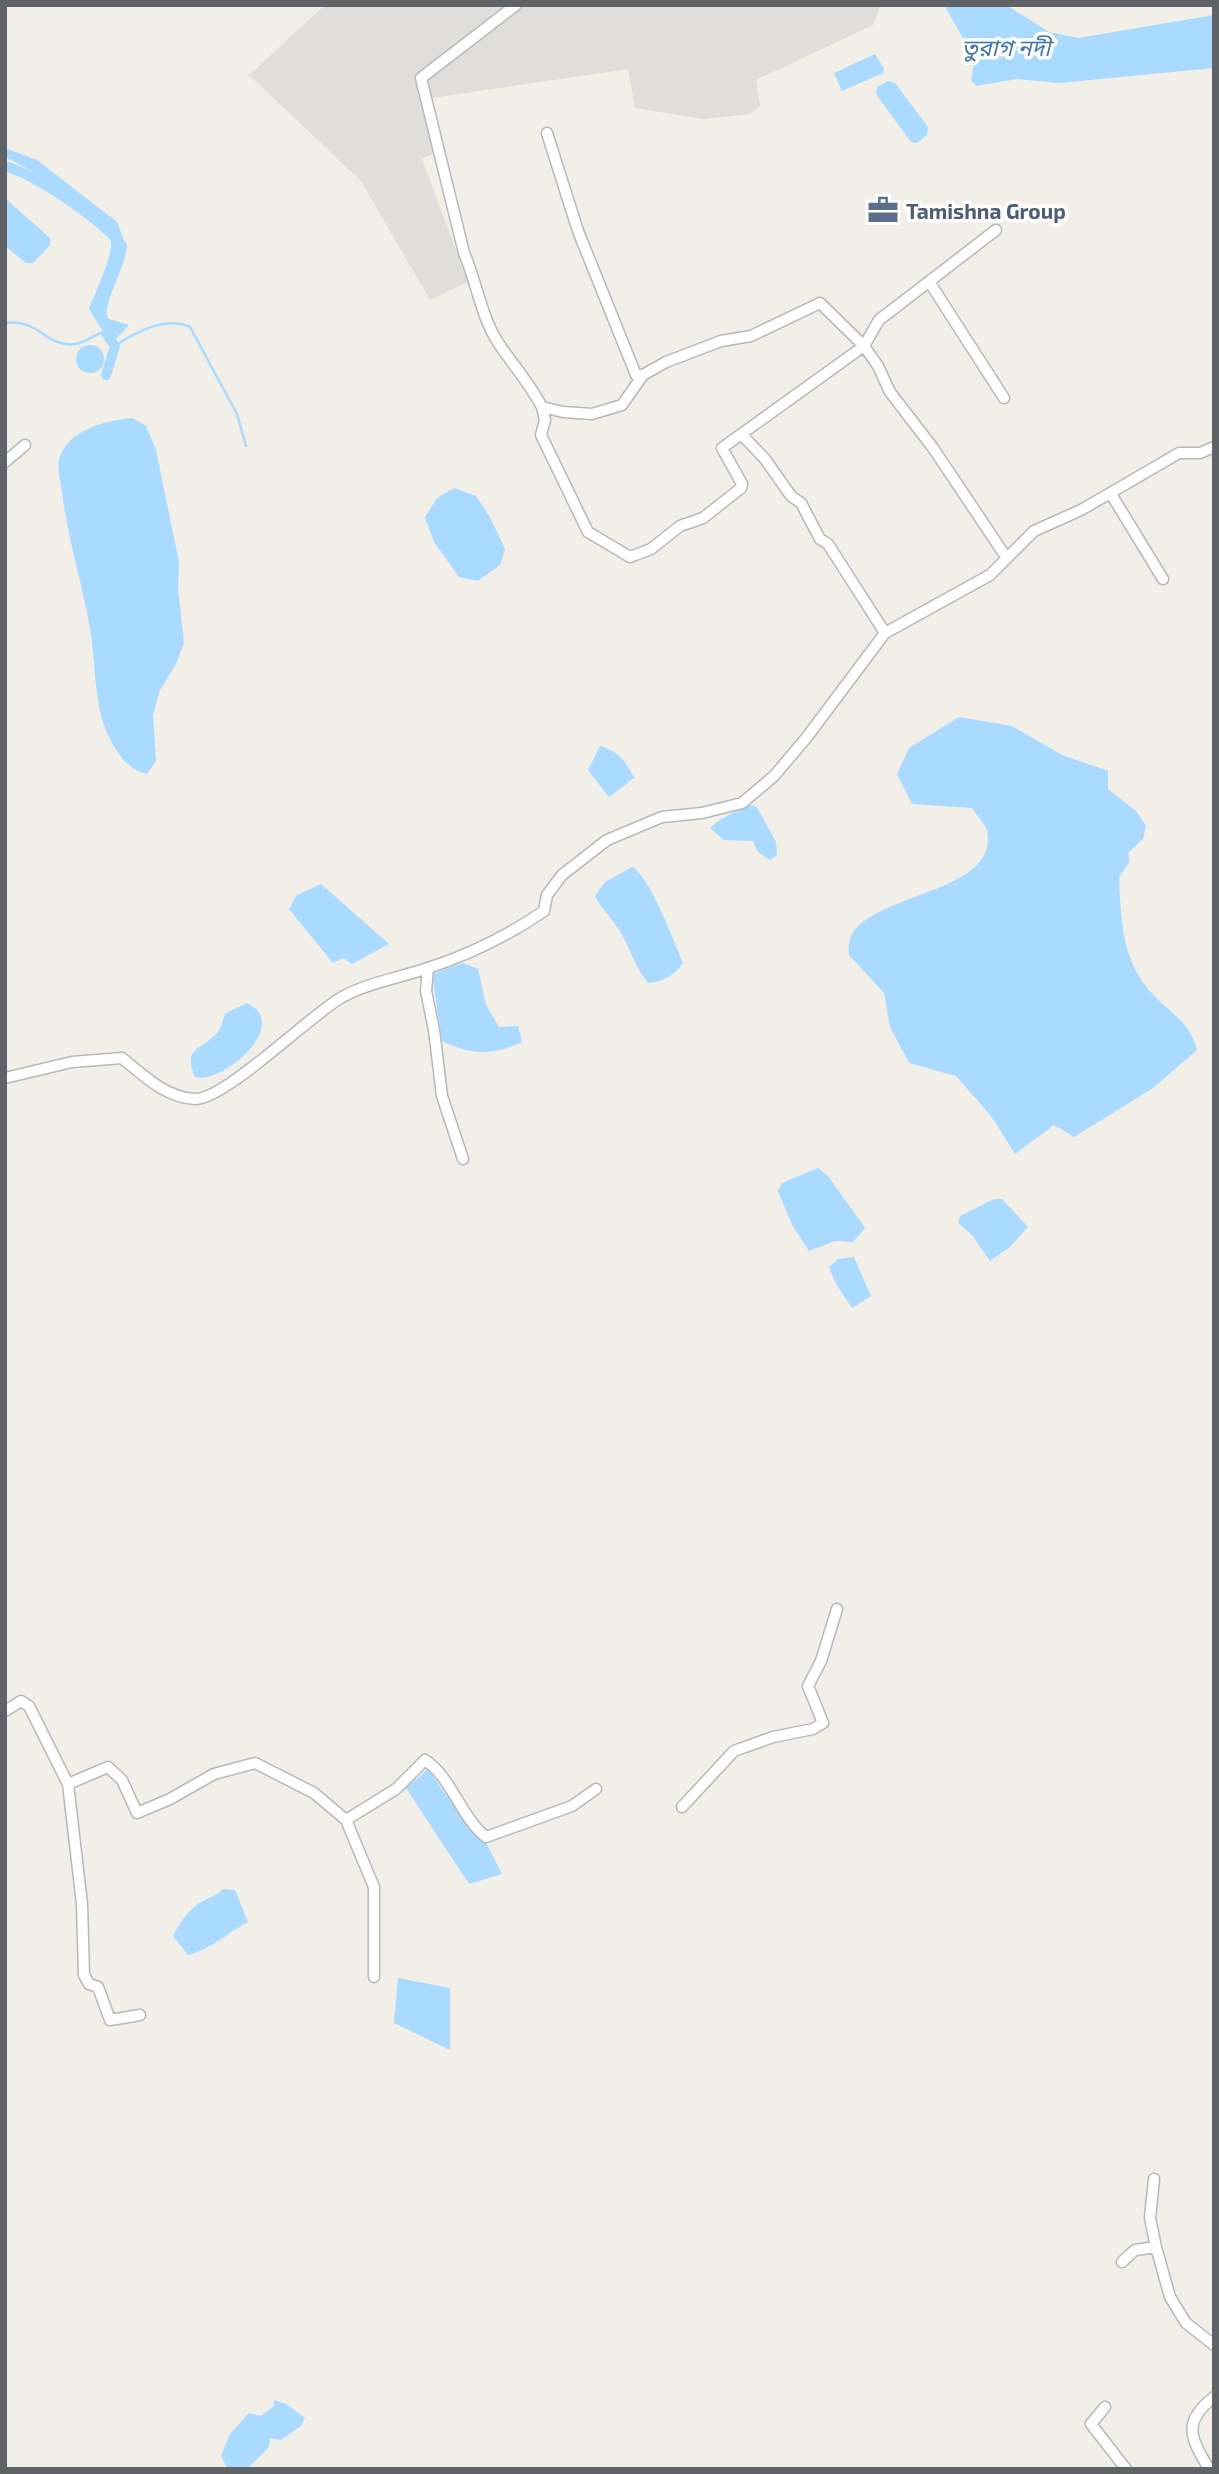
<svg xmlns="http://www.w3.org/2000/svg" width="1219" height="2474" font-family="'Exo 2','Noto Sans Bengali',sans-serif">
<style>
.industrial{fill:#e0deda}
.water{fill:#aadaff}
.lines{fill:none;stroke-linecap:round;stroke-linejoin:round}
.stream{stroke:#aadaff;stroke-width:2.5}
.canal{stroke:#aadaff;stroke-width:10}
.minor-casing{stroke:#b5b8bc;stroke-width:13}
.minor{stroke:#fff;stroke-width:10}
.labels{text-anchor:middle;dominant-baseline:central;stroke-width:7;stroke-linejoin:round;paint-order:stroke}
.service-label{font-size:21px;font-weight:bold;fill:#4e5e75;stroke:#fff;text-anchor:start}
.water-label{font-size:23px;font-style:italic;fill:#4174aa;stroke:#fff}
</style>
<rect width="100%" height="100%" fill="#f1efe8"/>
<path class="industrial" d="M325,5H881L873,25L756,80L760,105L750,114L703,119L635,108L628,69L432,98L443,149L422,159L468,282L430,300L361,181L249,75Z"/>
<path class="water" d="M944,5H1006L1049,32L1078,38L1214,15V68L1059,83L1017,79L976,86L971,80L975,59Z
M875,54L884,69L883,73L842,91L834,73Z
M888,81L895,83L928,127L927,135L917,143L911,142L876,94L877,87Z
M5,148L37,160L117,222L123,238L99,301L109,319L129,325L111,344L89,309C95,293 112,258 111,243C110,217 29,168 5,157Z
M5,198L50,238V245L33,263H26L5,246Z
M76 359a14 14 0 1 1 28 0a14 14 0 1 1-28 0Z
M133,418L146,426L156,450L179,562L178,589L184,643L176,664L160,690L153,715L156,761L147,774C129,770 119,756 110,739C94,709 96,668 91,634C83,586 68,540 62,492C61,483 57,469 59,460C66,430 107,420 133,418Z
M454,488L476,496L490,517L505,549L500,565L478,581L459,577L434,542L425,517L437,498Z
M959,717L1012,726L1062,755L1108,771V789L1137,812L1146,826L1143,839L1128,853L1130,861L1119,877C1121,917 1121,956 1148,989C1167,1012 1189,1019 1197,1050L1153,1088L1074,1137L1054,1125L1015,1154L992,1117L956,1076L909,1063L890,1027L884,993L849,955C849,951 848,943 850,939C867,892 1000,895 987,831C985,824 976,814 972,808L912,804L897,774L909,748Z
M600,746C619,752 626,761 634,778L609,797L588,770Z
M750,805L757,807L776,842L777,855L770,860L758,852L753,841L724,840L710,828C720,818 737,811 750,805Z
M632,867C650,876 674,942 683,963C675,975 662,982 648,983C633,965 629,942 615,924C608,914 601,908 595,896L605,882Z
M321,884L389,944L352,964L343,958L333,963L289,909L297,895Z
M463,963L478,969L486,1005L499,1027L518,1026L522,1042C492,1056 471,1055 442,1041L432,974Z
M247,1003C293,1025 221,1085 195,1077C182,1047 201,1051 217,1033C222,1028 222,1019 226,1013Z
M818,1168L828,1176L865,1228L853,1242L835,1241L809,1251L792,1225L778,1191L782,1183Z
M994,1199H1002L1028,1227L1010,1247L990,1261L972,1235L958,1223L960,1216Z
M854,1257L871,1296L852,1308L836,1284L829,1267L838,1259Z
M428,1769L472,1832L485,1841L502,1874L469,1884L406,1788Z
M223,1889L235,1890L248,1922C227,1933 210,1950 188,1955L173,1936C179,1924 187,1912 198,1904C207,1898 215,1897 223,1889Z
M398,1978L450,1988V2050L394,2023Z
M274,2400L286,2404L305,2418L301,2426L281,2440L270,2438L269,2447L247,2469H228L221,2456L230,2434L249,2413L261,2416L274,2406Z"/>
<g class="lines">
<path class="stream" d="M5,323C41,319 45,347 74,344C85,343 94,335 105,331
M115,346C135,332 166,316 190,327L237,414L246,446"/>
<path class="canal" d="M5,166C36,175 103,220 122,246C119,272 101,292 101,319
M106,375L115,346L106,333"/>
<g class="minor-casing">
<path id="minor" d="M516,5L421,78L464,253C477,283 481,317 499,344C513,365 530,384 542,407L563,412L592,414L622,405L643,375L666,362L721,341L751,336L820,303L864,346L878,366L890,392L933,448L1006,557
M547,133L578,231L636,375H643
M930,283L1004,398
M542,407L545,420L541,435L588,532L630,557L651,549L680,526L703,518L741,488L742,484L722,448L864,346L879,320L996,230
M742,435L765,459L791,496L801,503L820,539L828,544L885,633
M5,462L25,445
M1111,494L1163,579
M428,968L426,991L434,1030L442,1096L463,1159
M5,1078L72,1062L122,1058C143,1075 166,1098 195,1099C224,1100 310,1016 339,999C363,984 398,978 425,969C469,955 506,937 544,911L547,895L562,875L607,840L662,817L702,813L742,803L774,776L807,737L885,633L990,575L1034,531L1081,510L1179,453H1200L1214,447
M5,1711L21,1701L29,1706L68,1784L108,1767L122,1780L137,1813L170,1799L214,1774L255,1763L314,1793L346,1820L374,1887V1977
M68,1784L82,1904L84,1975L89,1984L98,1987L110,2020L140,2015
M682,1807L734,1751L773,1737L813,1729L823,1723L808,1686L821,1661L837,1609
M346,1820L396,1789L425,1760C452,1778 460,1816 486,1837L572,1806L596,1789
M1154,2179L1150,2218L1156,2247
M1122,2262L1135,2250L1156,2247L1170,2297L1186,2323L1214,2345
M1105,2407L1091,2424L1126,2469
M1209,2469C1190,2437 1182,2422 1214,2397"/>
</g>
<use href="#minor" class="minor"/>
</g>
<defs>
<g id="office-bare" transform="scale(2.415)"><path d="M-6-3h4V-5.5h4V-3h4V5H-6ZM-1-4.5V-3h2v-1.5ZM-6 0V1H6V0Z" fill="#5c6f8a" stroke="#fff" stroke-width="2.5" paint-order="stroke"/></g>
</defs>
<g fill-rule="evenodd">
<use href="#office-bare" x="883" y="210"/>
</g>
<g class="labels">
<g class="service-label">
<text x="906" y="210">Tamishna Group</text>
</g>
<g class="water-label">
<text x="1006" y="47">তুরাগ নদী</text>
</g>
</g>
<rect width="1219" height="2474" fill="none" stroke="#5f6368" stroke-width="14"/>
</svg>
